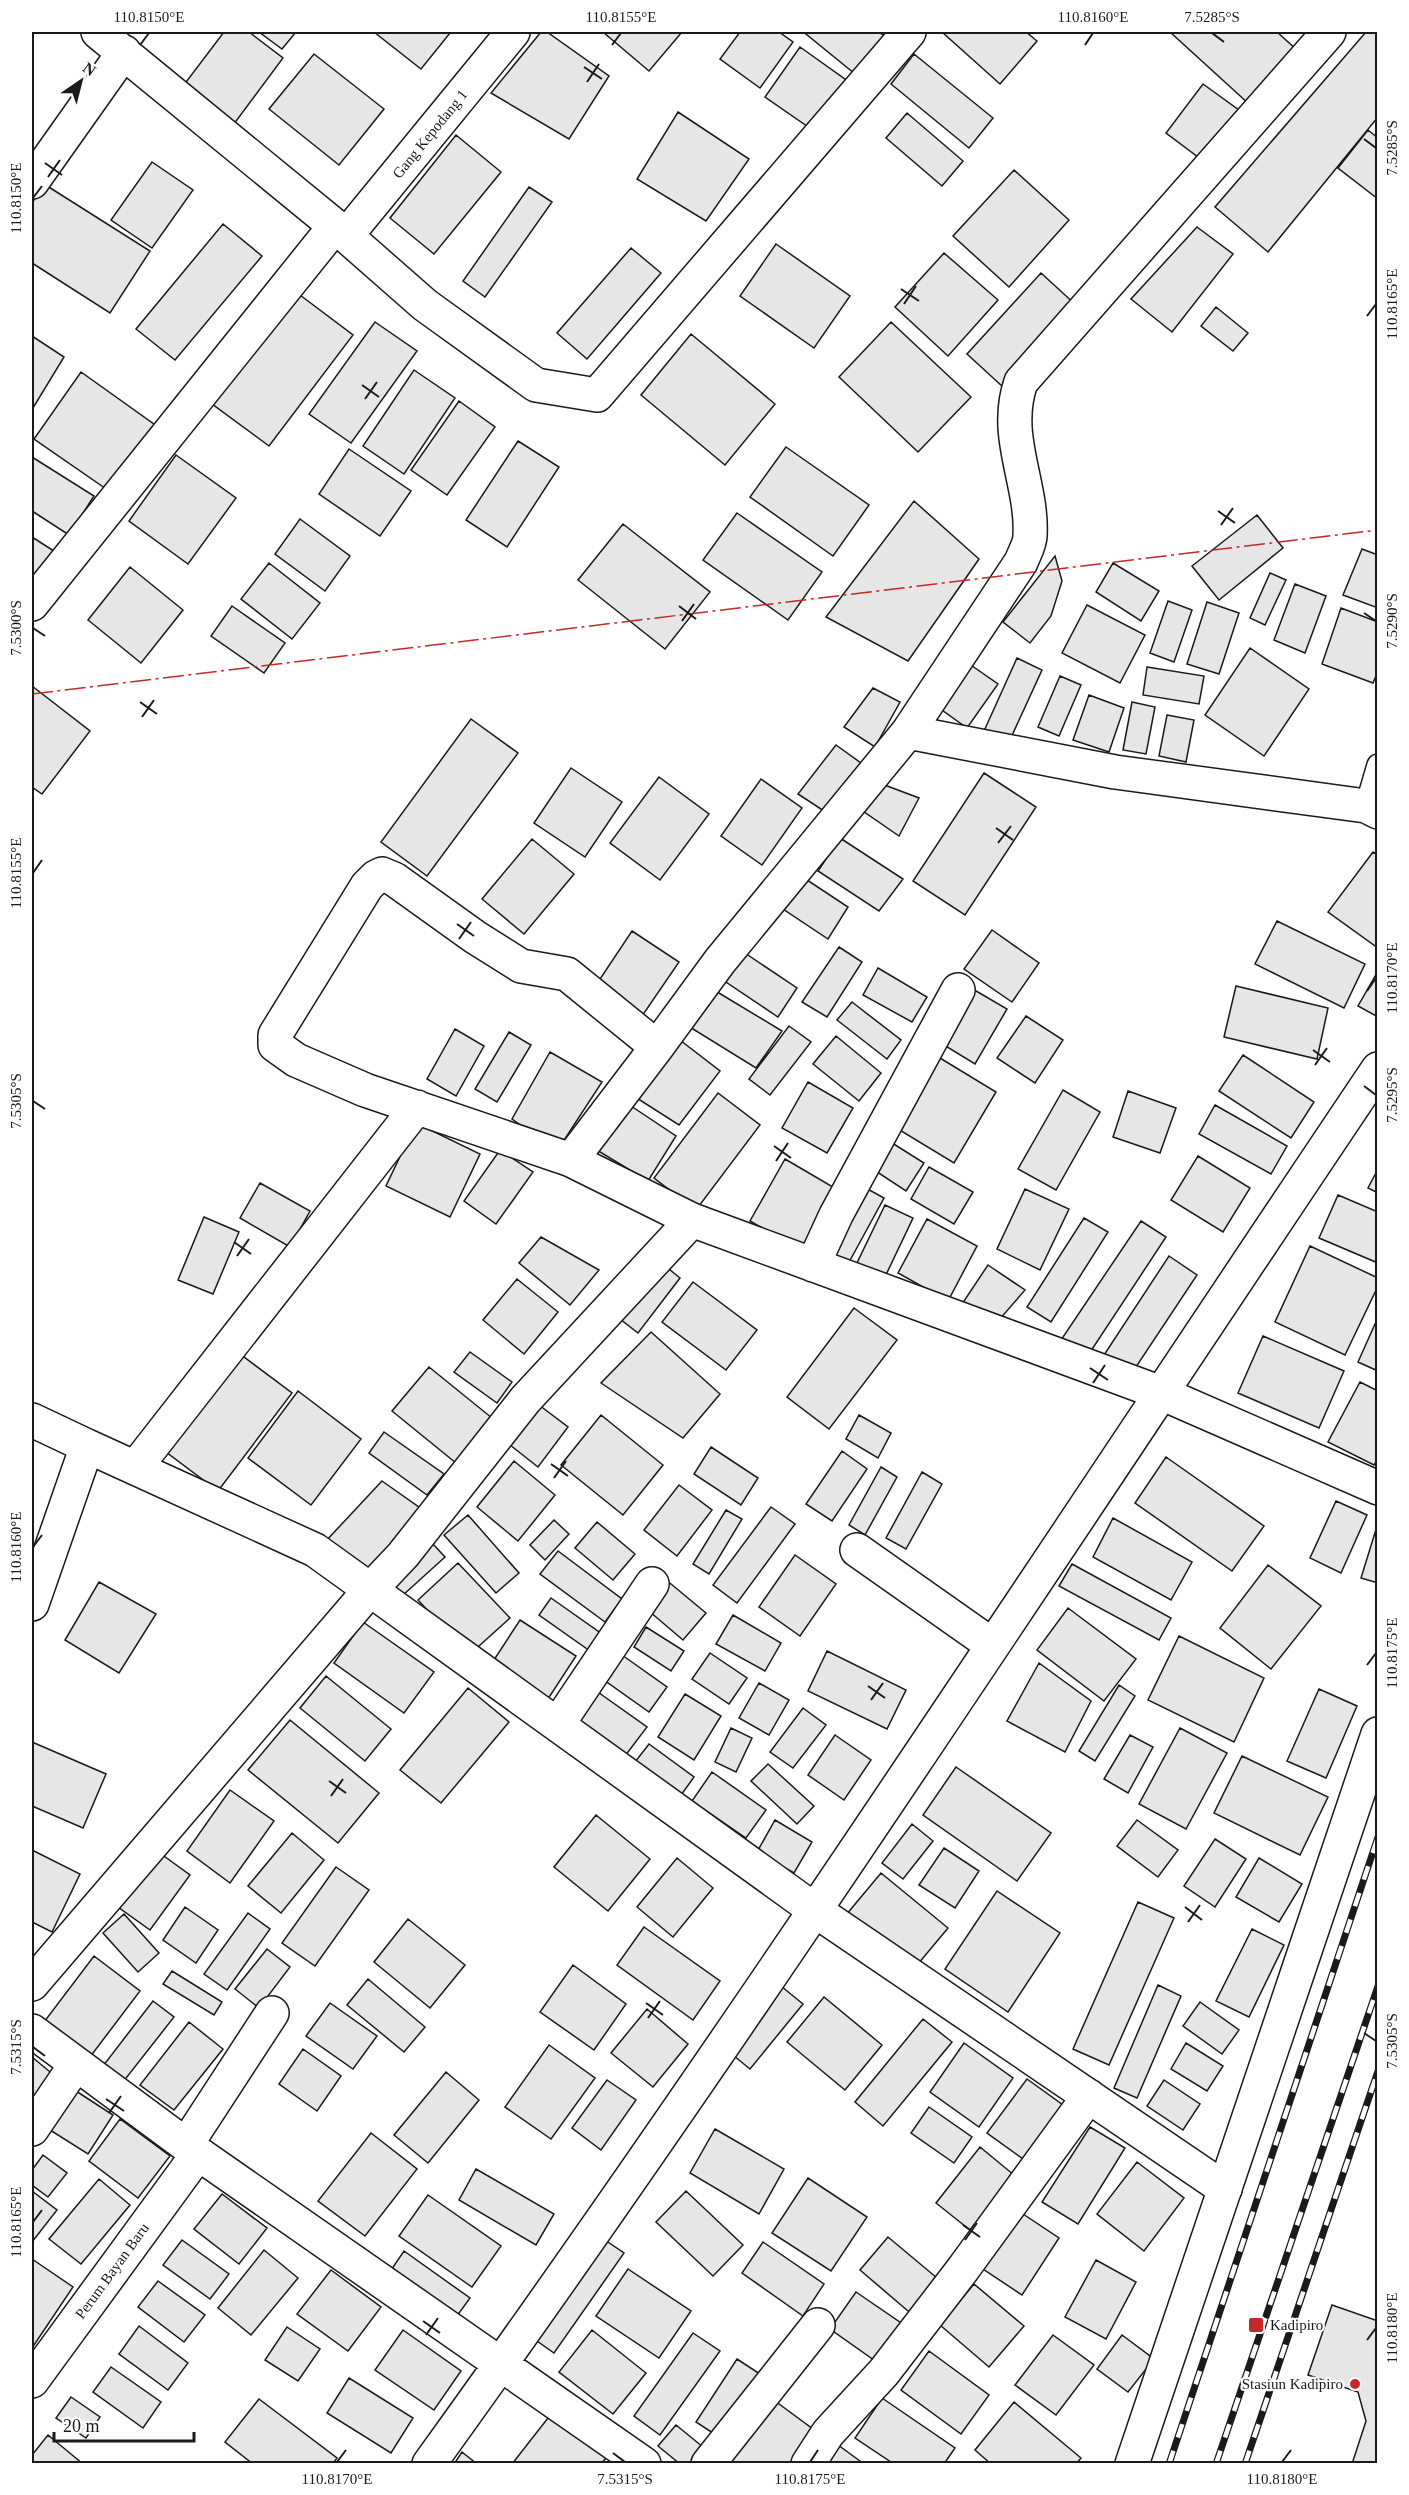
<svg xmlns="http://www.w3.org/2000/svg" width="1409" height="2495" font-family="'Times New Roman',serif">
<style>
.building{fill:#e6e6e6;stroke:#1a1a1a;stroke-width:1.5}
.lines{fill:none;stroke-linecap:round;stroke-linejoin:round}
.lane-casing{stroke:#1a1a1a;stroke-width:24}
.street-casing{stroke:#1a1a1a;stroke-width:36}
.secondary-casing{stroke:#1a1a1a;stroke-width:36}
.lane{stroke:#fff;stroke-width:21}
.street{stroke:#fff;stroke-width:33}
.secondary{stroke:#fff;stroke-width:33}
.rail-casing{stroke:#1a1a1a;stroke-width:7}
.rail{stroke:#fff;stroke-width:4.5;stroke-dasharray:14;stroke-linecap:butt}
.power{stroke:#c62828;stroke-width:1.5;stroke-dasharray:21 4.5 3 4.5;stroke-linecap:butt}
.ticks{fill:none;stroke:#1a1a1a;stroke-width:2}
.poi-dot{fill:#c62828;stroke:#fff;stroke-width:2}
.labels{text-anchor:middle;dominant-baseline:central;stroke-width:4.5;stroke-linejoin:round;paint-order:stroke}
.street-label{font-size:15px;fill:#1a1a1a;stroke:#fff}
.poi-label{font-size:15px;fill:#1a1a1a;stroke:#fff;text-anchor:start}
.neatline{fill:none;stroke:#1a1a1a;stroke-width:2}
.ticks-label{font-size:15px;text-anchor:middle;fill:#1a1a1a}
</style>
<rect width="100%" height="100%" fill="#fff"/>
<path class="building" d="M224,32H249L283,58L231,128L180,90Z
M259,32H296L282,49Z
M374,32H448L450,33L421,69Z
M541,32H547L609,76L569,139L491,93Z
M603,32H682L649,71Z
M740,32H779L793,42L760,88L720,59Z
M807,32H879L891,41L860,78L806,34Z
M942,32H1026L1037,41L1000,84Z
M1170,32H1277L1298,51L1249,104Z
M1366,32H1378V117L1268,252L1215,207Z
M800,47L849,82L814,131L765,97Z
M314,54L384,109L339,165L269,109Z
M914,54L993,118L969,148L891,84Z
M1203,84L1243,113L1206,163L1166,133Z
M678,112L749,159L706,221L637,179Z
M907,113L963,161L942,186L886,138Z
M1368,130L1378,138V199L1338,168Z
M456,135L501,172L434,254L390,218Z
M152,162L193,190L152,248L111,220Z
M1014,170L1069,220L1009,287L953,236Z
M44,184L150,251L110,313L32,263V203Z
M529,187L552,202L485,297L463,281Z
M223,224L262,256L175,360L136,329Z
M1197,227L1233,254L1172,332L1131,299Z
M776,244L850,296L814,348L740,296Z
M631,248L661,273L587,359L557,333Z
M944,253L998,300L948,356L895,307Z
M1041,273L1077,306L1003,387L967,354Z
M292,289L353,335L269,446L208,401Z
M1216,307L1248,333L1233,351L1201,326Z
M375,322L417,351L351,443L309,414Z
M891,322L971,397L918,452L839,377Z
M691,334L775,404L725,465L641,395Z
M32,336L64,357L33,408L32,407Z
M414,370L455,398L404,474L363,446Z
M81,372L158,427L112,493L34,439Z
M459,401L495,427L447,495L411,470Z
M518,441L559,467L507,547L466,520Z
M786,447L869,505L833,556L750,497Z
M349,449L411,491L380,536L319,494Z
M176,455L236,498L188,564L129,521Z
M32,457L94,496L69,535L32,511Z
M914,501L979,559L908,661L826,617Z
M737,513L822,572L788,620L703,560Z
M1257,515L1283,548L1219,600L1192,566Z
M300,519L350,556L325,591L275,554Z
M623,524L710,592L665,649L578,580Z
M32,537L54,551L32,586Z
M1362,549L1378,555V608L1343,595Z
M1055,556L1062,581L1051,616L1030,643L1003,622Z
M269,563L320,603L292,639L241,599Z
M1113,563L1159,591L1141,621L1096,592Z
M130,567L183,610L141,663L88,620Z
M1270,573L1286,580L1265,625L1250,618Z
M1295,584L1326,596L1305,653L1274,640Z
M1168,601L1192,610L1174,662L1150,653Z
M1207,602L1239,613L1219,674L1187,664Z
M1087,605L1145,635L1120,683L1062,653Z
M232,606L285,643L264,673L211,636Z
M1341,608L1378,622V671L1373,683L1322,664Z
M1250,648L1309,689L1264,756L1205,715Z
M1017,658L1042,670L1009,742L984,731Z
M965,661L998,684L967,728L935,705Z
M1147,667L1204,676L1199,704L1143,695Z
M1060,676L1081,685L1059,736L1038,727Z
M32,686L90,731L42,794L32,787Z
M873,688L900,702L875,747L844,727Z
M1089,695L1124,708L1109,752L1073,740Z
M1132,702L1155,707L1146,754L1123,750Z
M1167,715L1194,720L1186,762L1159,756Z
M471,719L518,753L427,876L381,842Z
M836,745L868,768L827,813L798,794Z
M571,768L622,802L585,857L534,823Z
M984,773L1036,807L965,915L913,881Z
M659,777L709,814L660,880L610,843Z
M761,779L802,808L762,865L721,836Z
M874,781L919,798L899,836L857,807Z
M840,838L903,879L879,911L818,871Z
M532,839L574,874L524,934L482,899Z
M1373,852L1378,855V948L1328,912Z
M795,872L848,907L828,939L774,903Z
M1277,921L1365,964L1344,1008L1255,964Z
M992,930L1039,963L1012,1002L964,969Z
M632,931L679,962L640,1019L594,988Z
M736,947L797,988L778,1017L717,976Z
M839,947L862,962L827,1017L802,1002Z
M878,968L927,997L912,1022L863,995Z
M1378,971V1017L1358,1006Z
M704,984L782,1031L756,1068L680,1021Z
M1236,986L1328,1008L1317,1059L1224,1037Z
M971,988L1007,1009L975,1064L939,1042Z
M852,1002L901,1040L887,1059L837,1020Z
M1026,1016L1063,1040L1035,1083L997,1058Z
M789,1026L811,1042L770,1095L749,1079Z
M455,1029L484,1046L456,1096L427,1079Z
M509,1032L531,1045L497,1102L475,1089Z
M836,1036L881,1073L859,1101L813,1064Z
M676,1037L720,1071L679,1125L632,1095Z
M550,1052L602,1082L557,1151L512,1119Z
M935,1055L996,1092L954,1163L893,1126Z
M1243,1055L1314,1102L1291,1138L1219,1091Z
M808,1082L853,1108L827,1153L782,1128Z
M1063,1090L1100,1112L1056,1190L1018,1169Z
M1128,1091L1176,1108L1160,1153L1113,1137Z
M718,1093L760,1125L696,1210L654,1178Z
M622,1100L676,1136L648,1181L595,1149Z
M1215,1105L1287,1146L1271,1174L1199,1134Z
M416,1123L480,1154L450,1217L386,1186Z
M889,1141L924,1163L906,1191L871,1168Z
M500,1150L533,1172L496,1224L464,1201Z
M1198,1156L1250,1188L1223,1232L1171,1200Z
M785,1159L838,1190L802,1251L750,1221Z
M929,1167L973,1192L954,1224L911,1199Z
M1378,1169V1193L1368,1188Z
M260,1183L310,1211L290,1247L240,1218Z
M864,1187L884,1198L848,1264L827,1253Z
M1025,1189L1069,1209L1040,1270L997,1249Z
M1338,1195L1378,1212V1263L1319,1238Z
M885,1205L913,1218L884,1279L856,1265Z
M204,1217L239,1232L213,1294L178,1280Z
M1084,1218L1108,1232L1051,1322L1027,1307Z
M927,1219L977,1246L948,1301L898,1273Z
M1141,1221L1166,1237L1087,1357L1061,1340Z
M541,1237L599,1270L570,1305L519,1263Z
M1310,1246L1378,1278V1286L1345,1355L1275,1322Z
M1169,1256L1197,1275L1132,1373L1104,1355Z
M658,1260L680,1278L638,1333L615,1315Z
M988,1265L1025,1290L999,1320L960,1307Z
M517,1279L558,1312L524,1354L483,1320Z
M693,1282L757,1330L726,1370L662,1322Z
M854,1308L897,1340L829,1429L787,1397Z
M1375,1324L1378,1325V1371L1358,1362Z
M651,1332L720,1394L683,1438L601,1383Z
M1263,1336L1344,1371L1319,1428L1238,1393Z
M232,1348L292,1393L218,1491L158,1446Z
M470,1352L512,1382L497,1403L454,1372Z
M429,1367L492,1418L456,1463L392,1411Z
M1360,1382L1378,1391V1459L1374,1465L1328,1442Z
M298,1391L361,1439L311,1505L248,1458Z
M535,1402L568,1427L538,1467L505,1441Z
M601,1415L663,1465L623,1515L561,1465Z
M859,1415L891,1433L878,1458L846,1439Z
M384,1432L444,1474L427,1495L369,1453Z
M711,1447L758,1478L741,1505L694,1474Z
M842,1451L867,1469L832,1521L806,1504Z
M1166,1457L1264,1526L1232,1571L1135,1503Z
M514,1461L555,1495L518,1541L477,1507Z
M881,1467L897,1477L865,1535L849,1525Z
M922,1472L942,1484L906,1549L886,1538Z
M382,1481L423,1510L367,1578L325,1542Z
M679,1485L712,1510L677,1556L644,1530Z
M1336,1501L1367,1515L1341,1573L1310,1558Z
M771,1507L795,1524L737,1603L713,1585Z
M726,1510L742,1519L709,1574L693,1564Z
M468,1515L519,1573L496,1593L444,1535Z
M1113,1518L1192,1562L1171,1600L1093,1557Z
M554,1520L569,1534L545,1560L530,1545Z
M597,1522L635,1554L613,1580L575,1548Z
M1378,1523V1583L1361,1578Z
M432,1543L445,1557L402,1596L390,1583Z
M558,1551L622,1599L605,1622L540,1574Z
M795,1555L836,1584L800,1636L759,1607Z
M458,1563L510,1618L469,1655L418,1600Z
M1072,1564L1171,1618L1159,1640L1059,1586Z
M1268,1565L1321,1606L1271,1669L1220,1628Z
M665,1579L706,1613L683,1640L643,1606Z
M99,1582L156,1614L119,1673L65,1640Z
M551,1598L602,1634L590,1651L539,1615Z
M1068,1608L1136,1659L1104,1701L1037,1650Z
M733,1615L781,1643L765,1671L716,1644Z
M520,1620L576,1656L546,1702L490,1666Z
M363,1622L434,1672L404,1713L334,1663Z
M646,1627L684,1651L671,1671L634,1647Z
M1179,1636L1264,1678L1234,1742L1148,1700Z
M827,1651L906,1690L887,1729L808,1691Z
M710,1653L747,1678L729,1704L692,1679Z
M622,1655L667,1687L649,1712L604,1680Z
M1039,1663L1091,1701L1065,1752L1007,1721Z
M326,1676L391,1729L365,1761L300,1708Z
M759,1683L789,1700L769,1735L739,1718Z
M1119,1685L1135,1696L1095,1761L1079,1751Z
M468,1688L509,1722L441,1803L400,1770Z
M1319,1689L1357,1706L1326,1778L1287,1761Z
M595,1690L647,1727L625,1756L575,1718Z
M685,1694L721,1716L694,1760L658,1737Z
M803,1708L826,1725L793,1768L770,1752Z
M290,1720L379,1793L338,1843L248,1770Z
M731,1728L752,1738L736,1772L715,1762Z
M1180,1728L1227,1753L1186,1829L1139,1804Z
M835,1735L871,1760L844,1800L808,1775Z
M1130,1735L1153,1747L1128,1793L1104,1779Z
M32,1742L106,1774L83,1828L32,1806Z
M649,1744L694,1777L674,1805L628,1771Z
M1242,1756L1328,1797L1300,1855L1214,1813Z
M768,1764L814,1806L797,1824L751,1781Z
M956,1767L1051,1833L1017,1881L923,1815Z
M712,1772L766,1810L746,1838L692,1801Z
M230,1790L274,1821L230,1883L187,1851Z
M596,1815L650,1859L608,1911L554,1867Z
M775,1820L812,1842L794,1873L757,1852Z
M1137,1820L1178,1850L1158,1877L1117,1846Z
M912,1824L933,1841L903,1879L882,1863Z
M292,1833L324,1860L281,1913L248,1886Z
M1215,1839L1246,1859L1215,1907L1184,1886Z
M944,1848L979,1871L955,1908L919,1885Z
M32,1850L80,1874L52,1932L32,1922Z
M157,1851L190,1875L150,1930L118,1907Z
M677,1858L713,1888L673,1937L637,1907Z
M1259,1858L1302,1884L1279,1922L1236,1897Z
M336,1867L369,1890L315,1966L282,1943Z
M881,1873L948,1928L913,1970L846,1915Z
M997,1891L1060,1933L1008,2012L945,1969Z
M1138,1902L1174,1918L1109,2065L1073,2049Z
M185,1907L218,1930L196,1963L163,1940Z
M248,1913L270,1929L227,1990L204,1974Z
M124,1914L159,1953L138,1972L103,1933Z
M408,1919L465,1965L430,2008L374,1962Z
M644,1927L720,1981L693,2020L617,1965Z
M1252,1929L1284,1945L1249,2017L1216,2001Z
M267,1949L290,1967L259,2008L235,1989Z
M94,1956L140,1991L90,2057L44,2022Z
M573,1965L626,2004L594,2050L540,2012Z
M172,1971L222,2002L214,2015L163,1984Z
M368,1979L425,2027L404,2052L347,2005Z
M776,1982L803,2004L750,2069L723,2047Z
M1158,1985L1181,1996L1137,2098L1114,2088Z
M824,1997L882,2045L845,2090L787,2042Z
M153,2001L174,2017L123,2082L103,2066Z
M1200,2002L1239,2030L1222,2054L1183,2026Z
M330,2003L377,2036L353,2069L306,2036Z
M647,2009L688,2044L653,2087L611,2053Z
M923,2019L952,2042L883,2126L855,2102Z
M189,2022L223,2049L174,2110L140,2085Z
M964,2043L1013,2078L979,2127L930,2092Z
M1186,2043L1223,2066L1207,2091L1171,2069Z
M549,2045L595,2078L551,2139L505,2107Z
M303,2049L341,2076L317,2111L279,2084Z
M32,2057L55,2076L32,2106Z
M446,2072L479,2100L428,2163L394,2135Z
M1027,2079L1063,2105L1023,2159L987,2133Z
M607,2080L636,2100L601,2150L572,2128Z
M1164,2080L1200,2104L1183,2130L1147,2106Z
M76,2091L113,2115L88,2154L50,2130Z
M929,2107L972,2137L954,2163L911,2133Z
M120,2119L170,2156L138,2198L89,2161Z
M1090,2127L1125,2148L1078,2224L1042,2202Z
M715,2129L784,2169L759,2214L690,2173Z
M371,2133L417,2169L365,2236L318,2201Z
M980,2147L1014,2175L970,2230L936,2203Z
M43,2155L67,2173L48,2197L32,2185V2170Z
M1137,2162L1184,2198L1144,2251L1097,2214Z
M476,2169L554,2214L536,2245L459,2200Z
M808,2178L867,2217L831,2271L772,2233Z
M99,2179L130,2205L81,2264L49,2239Z
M32,2191L57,2210L32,2242Z
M686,2191L743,2245L713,2276L656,2222Z
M222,2194L267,2228L239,2264L194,2229Z
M428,2195L501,2246L472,2287L399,2236Z
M1017,2210L1059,2238L1022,2295L980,2267Z
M599,2236L624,2253L554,2353L530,2336Z
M888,2237L943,2283L915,2317L860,2270Z
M182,2240L229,2274L210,2299L163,2265Z
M763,2242L824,2284L803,2316L742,2273Z
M264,2250L298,2278L251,2335L218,2308Z
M404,2251L470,2298L457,2316L391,2270Z
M32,2259L73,2287L32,2348Z
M1096,2260L1136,2282L1106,2339L1065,2317Z
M628,2269L691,2311L659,2358L596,2316Z
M331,2270L381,2307L348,2351L297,2314Z
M158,2281L205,2315L184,2342L138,2307Z
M974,2284L1024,2326L989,2367L940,2325Z
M856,2292L907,2327L881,2365L830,2329Z
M1332,2305L1378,2321V2464H1352L1366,2421L1358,2392L1308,2375Z
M139,2326L188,2363L168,2390L119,2354Z
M287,2327L320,2349L298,2381L265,2360Z
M403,2330L461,2371L434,2410L375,2370Z
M592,2330L646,2373L613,2414L559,2372Z
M693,2333L720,2351L660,2435L634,2416Z
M1053,2335L1094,2365L1056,2415L1015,2385Z
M1122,2335L1154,2359L1128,2392L1097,2369Z
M929,2351L989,2395L961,2434L901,2390Z
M737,2359L763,2376L722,2439L696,2422Z
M111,2367L161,2402L143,2428L93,2392Z
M349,2378L413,2418L391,2453L327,2413Z
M71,2397L100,2417L86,2438L56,2418Z
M882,2398L955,2448L944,2464H894L855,2438Z
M259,2399L337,2458L333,2464H253L225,2442Z
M775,2401L821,2435L800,2464H728Z
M1014,2402L1081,2458L1076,2464H991L975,2450Z
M555,2409L610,2453L601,2464H512Z
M676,2425L703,2447L689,2464H680L658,2446Z
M48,2435L83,2464H32V2455Z
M834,2442L864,2464H819Z
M462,2452L477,2464H454Z"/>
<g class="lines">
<g class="lane-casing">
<path id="lane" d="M1366,806L1378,765"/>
</g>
<g class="street-casing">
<path id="street" d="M98,32L335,226L425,305L536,385L597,395L909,32
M32,182L124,52
M346,236L513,32
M32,604L335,226
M908,732L1115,772L1366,806L1378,812
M657,1047L567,974L521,966L475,937L394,879L382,874L376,877L367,886L275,1035V1045L296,1060L365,1090L571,1160L692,1220L1161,1393L1378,1488
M571,1160L657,1047L720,961L908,732L1021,562C1024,554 1030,544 1030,536C1033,483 1002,436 1021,382L1329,32
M813,1265L836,1215L958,990
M32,1420L87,1446L32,1604
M87,1446L315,1550L816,1911L1225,2189
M135,1468L417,1107
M857,1550L992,1645
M558,1724L652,1584
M32,1984L369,1591L403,1555L525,1400L692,1220
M32,2031L186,2145L644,2464
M32,2129L70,2073
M186,2145L272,2013
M32,2381L192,2162
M429,2464C758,2008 1064,1536 1378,1069
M708,2464L818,2325
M808,2464L828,2433L884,2372L963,2269L1089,2096"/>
</g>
<g class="secondary-casing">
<path id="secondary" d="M1132,2464L1378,1734"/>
</g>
<use href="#lane" class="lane"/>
<use href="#street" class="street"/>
<use href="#secondary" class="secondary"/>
<g class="rail-casing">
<path id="rail" d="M1169,2464L1378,1837
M1216,2464L1378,1986
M1245,2464L1378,2071"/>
</g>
<use href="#rail" class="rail"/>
<path class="power" d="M32,694L1378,530"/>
</g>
<path class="ticks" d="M1212,33L1224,42M140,45L149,33M612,45L621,33M1085,45L1093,33M584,67L602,79M587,82L599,64M1364,139L1376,148M45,163L62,175M48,177L60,160M33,198L42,186M901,289L919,301M904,304L916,286M1367,316L1376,304M362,385L379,397M365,399L377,382M1218,511L1235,523M1221,525L1233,508M679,606L696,619M1364,613L1376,621M682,621L694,604M33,628L45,636M140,702L157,714M142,717L154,700M996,828L1013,840M998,843L1011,826M33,873L42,860M457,924L474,936M459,939L471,922M1367,991L1376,978M1313,1050L1330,1062M1315,1065L1327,1048M1364,1086L1376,1095M33,1101L45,1109M774,1146L791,1158M776,1161L788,1143M234,1242L251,1254M237,1256L249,1239M1090,1368L1108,1380M1093,1383L1105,1365M551,1464L568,1476M554,1478L566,1461M33,1547L42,1535M1367,1665L1376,1653M868,1686L885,1698M871,1700L883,1683M329,1781L346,1793M331,1796L343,1779M1185,1907L1202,1920M1188,1922L1200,1905M646,2003L663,2015M648,2018L660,2001M1364,2033L1376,2041M33,2047L45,2056M106,2099L124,2111M109,2113L121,2096M33,2222L42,2210M963,2225L980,2237M965,2240L977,2223M423,2321L440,2333M426,2335L438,2318M1367,2340L1376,2328M613,2453L625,2462M337,2462L346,2450M810,2462L818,2450M1282,2462L1291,2450"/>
<g class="poi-dot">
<rect x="1248" y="2317" width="16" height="16" rx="3"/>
<circle cx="1355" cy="2384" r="6"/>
</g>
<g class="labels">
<g class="street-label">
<text transform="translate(430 134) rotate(-51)">Gang Kepodang 1</text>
<text transform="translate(112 2271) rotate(-54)">Perum Bayan Baru</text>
</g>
<g class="poi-label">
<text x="1270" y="2325">Kadipiro</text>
<text x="1343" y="2384" text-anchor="end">Stasiun Kadipiro</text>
</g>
</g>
<rect width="1409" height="2495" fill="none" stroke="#ffffff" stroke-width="66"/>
<g transform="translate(81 81) rotate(35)" stroke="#ffffff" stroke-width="4.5" paint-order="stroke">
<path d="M0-4.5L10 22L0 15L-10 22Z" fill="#1a1a1a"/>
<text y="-9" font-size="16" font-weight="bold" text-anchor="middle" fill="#1a1a1a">N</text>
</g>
<path d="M54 2432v9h140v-9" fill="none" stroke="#1a1a1a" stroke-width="3"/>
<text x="63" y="2432" font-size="18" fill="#1a1a1a" stroke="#ffffff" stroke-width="4.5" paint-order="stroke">20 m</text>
<rect x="33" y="33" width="1343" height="2429" class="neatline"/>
<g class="ticks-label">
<text x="149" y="22">110.8150°E</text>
<text x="621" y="22">110.8155°E</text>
<text x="1093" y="22">110.8160°E</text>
<text x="1212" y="22">7.5285°S</text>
<text transform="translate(1392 148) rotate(-90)" y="5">7.5285°S</text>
<text transform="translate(16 198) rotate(-90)" y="5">110.8150°E</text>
<text transform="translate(1392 304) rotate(-90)" y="5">110.8165°E</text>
<text transform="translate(1392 621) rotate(-90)" y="5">7.5290°S</text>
<text transform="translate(16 628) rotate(-90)" y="5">7.5300°S</text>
<text transform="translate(16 873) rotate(-90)" y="5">110.8155°E</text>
<text transform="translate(1392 978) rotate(-90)" y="5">110.8170°E</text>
<text transform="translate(1392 1095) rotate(-90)" y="5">7.5295°S</text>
<text transform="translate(16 1101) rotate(-90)" y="5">7.5305°S</text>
<text transform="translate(16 1547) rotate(-90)" y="5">110.8160°E</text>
<text transform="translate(1392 1653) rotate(-90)" y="5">110.8175°E</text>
<text transform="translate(1392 2041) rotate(-90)" y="5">7.5305°S</text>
<text transform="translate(16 2047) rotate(-90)" y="5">7.5315°S</text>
<text transform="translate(16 2222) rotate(-90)" y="5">110.8165°E</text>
<text transform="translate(1392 2328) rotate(-90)" y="5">110.8180°E</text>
<text x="337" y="2484">110.8170°E</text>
<text x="625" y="2484">7.5315°S</text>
<text x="810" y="2484">110.8175°E</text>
<text x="1282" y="2484">110.8180°E</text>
</g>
</svg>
